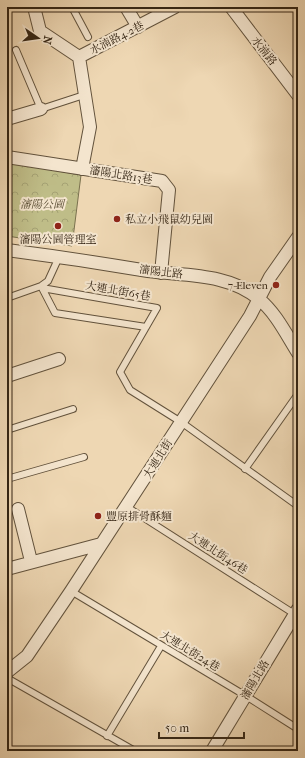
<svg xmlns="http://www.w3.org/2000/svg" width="305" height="758" font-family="'IM FELL French Canon','Noto Serif TC',serif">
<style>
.park{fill:url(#park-crowns);stroke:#7a714e}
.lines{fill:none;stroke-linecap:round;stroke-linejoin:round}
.lane-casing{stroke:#62523c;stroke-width:8}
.street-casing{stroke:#62523c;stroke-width:14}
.lane{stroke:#f4e5ce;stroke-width:6}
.street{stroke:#f4e5ce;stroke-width:12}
.poi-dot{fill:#8f2418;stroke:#f4e5ce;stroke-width:1.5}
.labels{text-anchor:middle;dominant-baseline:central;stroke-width:4;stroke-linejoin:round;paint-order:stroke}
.street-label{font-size:11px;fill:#342514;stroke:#f4e5ce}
.park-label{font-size:11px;font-style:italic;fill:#574b31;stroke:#f4e5ce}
.poi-label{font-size:11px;fill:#342514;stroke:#f4e5ce;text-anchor:start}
</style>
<defs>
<pattern id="park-crowns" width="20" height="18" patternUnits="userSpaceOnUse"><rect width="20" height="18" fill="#bfbd88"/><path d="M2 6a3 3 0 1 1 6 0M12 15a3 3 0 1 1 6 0" fill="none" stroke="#a5a274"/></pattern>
</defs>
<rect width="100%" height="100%" fill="#eed7b3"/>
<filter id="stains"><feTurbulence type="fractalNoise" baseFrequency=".005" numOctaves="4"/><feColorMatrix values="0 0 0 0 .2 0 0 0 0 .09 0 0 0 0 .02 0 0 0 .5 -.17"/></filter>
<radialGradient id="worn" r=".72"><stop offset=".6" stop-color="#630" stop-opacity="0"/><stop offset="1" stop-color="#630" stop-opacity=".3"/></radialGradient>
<path class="park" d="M7,162L81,175L72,246L7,236Z"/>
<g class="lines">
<g class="lane-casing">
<path id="lane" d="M72,7L88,37
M16,50L41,109L84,95
M41,286L55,313L146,327
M42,288L157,308L120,372L130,390L181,422L298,506
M7,298L41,286L48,281L59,257
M7,430L73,409
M245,469L298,394
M7,479L84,457
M127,507L296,615
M71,591L246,696L298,729
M7,678L135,751
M107,736L161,646"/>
</g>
<g class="street-casing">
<path id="street" d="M34,7L40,31L79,57L90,127L82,169
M126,7L138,27
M231,7L298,95
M79,57L175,7
M7,119L41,109
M7,157L162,181L169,190L161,273
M7,250C54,256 101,263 148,271C186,276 228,273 259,299C276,313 286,334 298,353
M7,376L59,359
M18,509L31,561
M7,569L101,544
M7,672L27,656L71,591L250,316L270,277L298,237
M212,751L298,609"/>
</g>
<use href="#lane" class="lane"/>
<use href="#street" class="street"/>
</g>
<g class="poi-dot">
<circle cx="117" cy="219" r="4"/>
<circle cx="58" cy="226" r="4"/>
<circle cx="276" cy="285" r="4"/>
<circle cx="98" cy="516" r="4"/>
</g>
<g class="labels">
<g class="street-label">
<text transform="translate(117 38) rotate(-27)">水湳路4-2巷</text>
<text transform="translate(264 51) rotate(52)">水湳路</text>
<text transform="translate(121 175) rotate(9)">瀋陽北路13巷</text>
<text transform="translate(161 272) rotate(7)">瀋陽北路</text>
<text transform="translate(118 291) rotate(10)">大連北街65巷</text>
<text transform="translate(158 459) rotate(-58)">大連北街</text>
<text transform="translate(218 553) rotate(33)">大連北街46巷</text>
<text transform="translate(190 651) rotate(31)">大連北街24巷</text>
<text transform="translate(255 680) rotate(-59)">瀋陽北路</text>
</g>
<g class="park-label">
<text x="42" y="204">瀋陽公園</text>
</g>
<g class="poi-label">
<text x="125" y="219">私立小飛鼠幼兒園</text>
<text x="58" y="239" text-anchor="middle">瀋陽公園管理室</text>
<text x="268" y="285" text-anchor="end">7-Eleven</text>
<text x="106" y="516">豐原排骨酥麵</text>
</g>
</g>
<rect width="305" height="758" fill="none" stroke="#eed7b3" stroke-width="24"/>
<rect x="8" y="8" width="289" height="742" fill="none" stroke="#342514" stroke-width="2"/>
<rect x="12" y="12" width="281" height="734" fill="none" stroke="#342514"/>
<g transform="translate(38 38) rotate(103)" stroke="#f4e5ce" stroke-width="3" paint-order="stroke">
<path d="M0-3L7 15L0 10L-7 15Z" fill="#342514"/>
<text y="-6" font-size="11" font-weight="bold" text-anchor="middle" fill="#342514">N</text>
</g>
<path d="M159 732v6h85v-6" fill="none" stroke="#342514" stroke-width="2"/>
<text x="165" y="732" font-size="12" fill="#342514" stroke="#f4e5ce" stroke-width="3" paint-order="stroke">50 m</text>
<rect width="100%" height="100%" filter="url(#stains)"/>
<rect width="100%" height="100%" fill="url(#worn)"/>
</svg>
